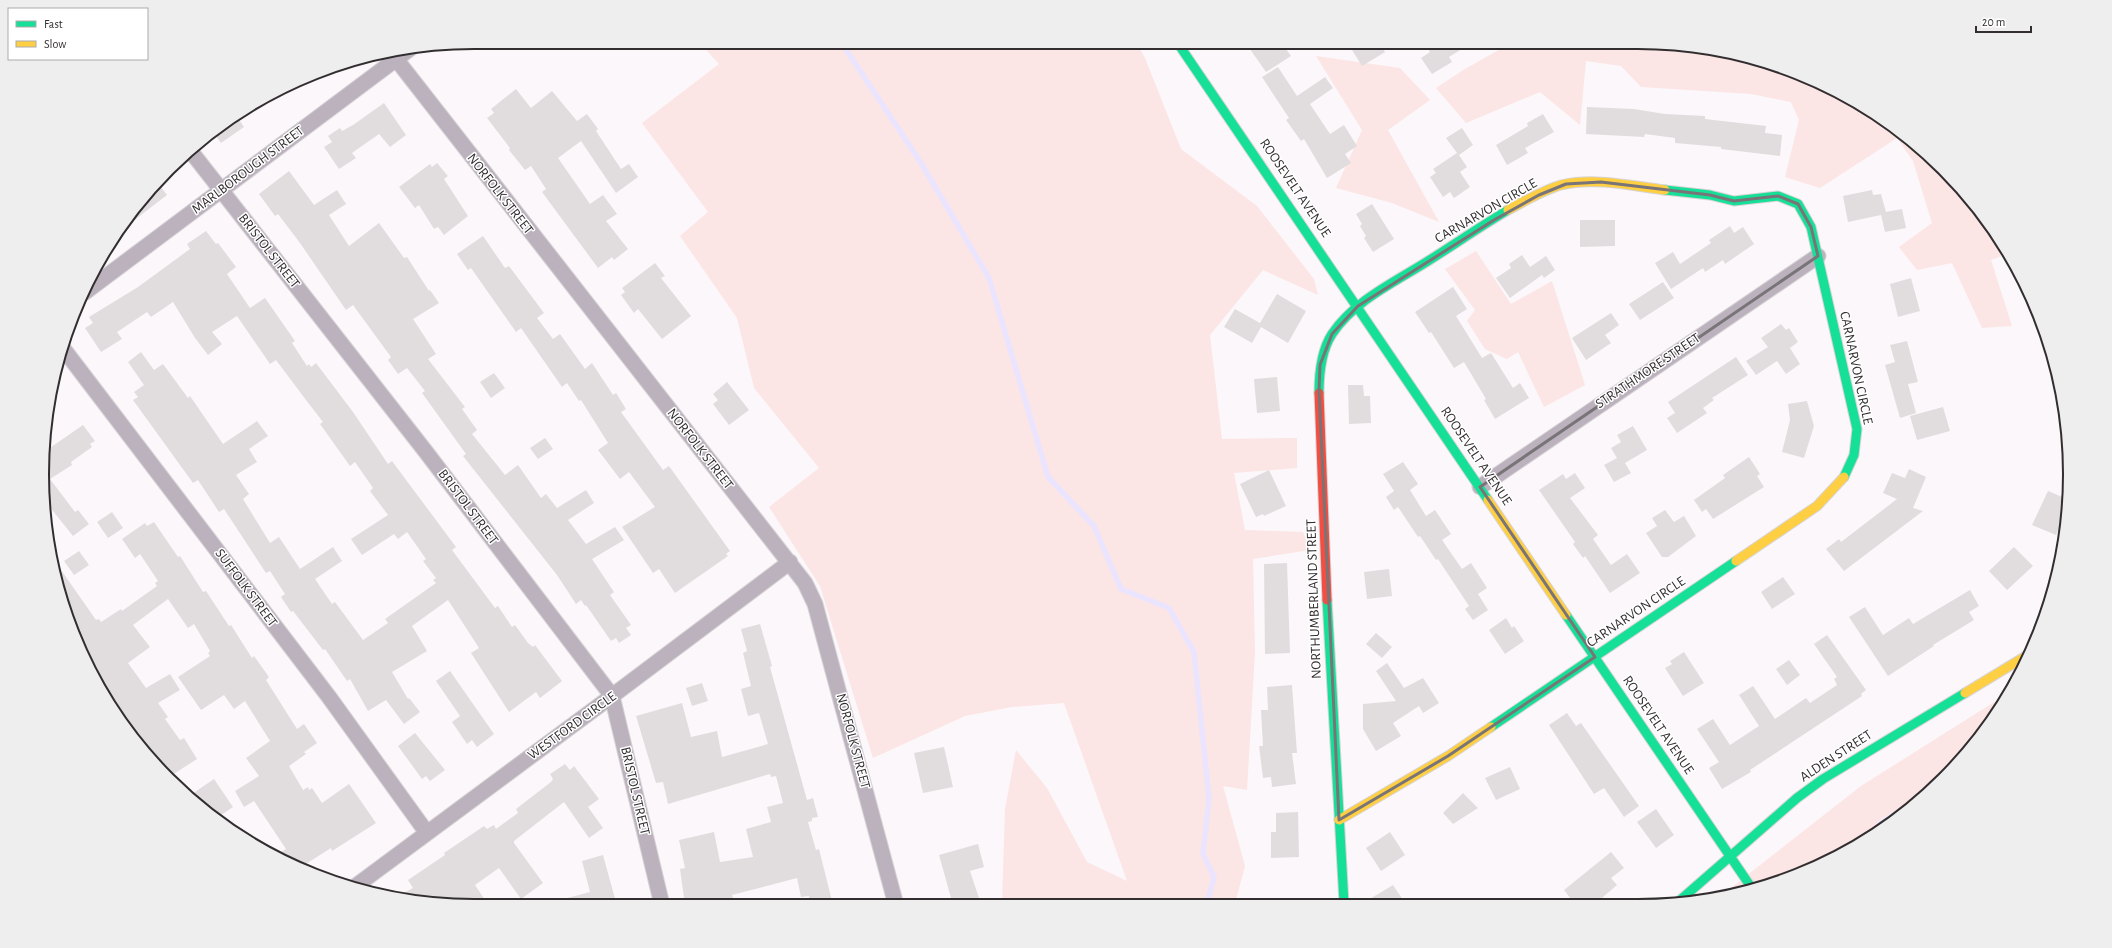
<svg xmlns="http://www.w3.org/2000/svg" width="2112" height="948" font-family="'Alegreya Sans',sans-serif">
<style>
.green{fill:#fce5e5}
.water{fill:#eae4fe}
.lines{fill:none;stroke-linecap:round;stroke-linejoin:round}
.stream{stroke:#eae4fe;stroke-width:5.5}
.building{fill:#e1dddf}
.street-casing{stroke:#d7d4d6;stroke-width:17}
.fast-casing{stroke:#d7d4d6;stroke-width:11}
.slow-casing{stroke:#d7d4d6;stroke-width:11}
.jam-casing{stroke:#d7d4d6;stroke-width:11}
.street{stroke:#bbb2be;stroke-width:15}
.fast{stroke:#16e098;stroke-width:9}
.slow{stroke:#ffcf43;stroke-width:9}
.jam{stroke:#f24e42;stroke-width:9}
.marked{fill:none;stroke:#797477;stroke-width:3;stroke-linejoin:round}
.labels{text-anchor:middle;dominant-baseline:central;stroke-width:3;stroke-linejoin:round;paint-order:stroke}
.street-label{font-size:14px;fill:#322e30;stroke:#fff}
.rim{fill:none;stroke:#322e30;stroke-width:2}
</style>
<rect width="100%" height="100%" fill="#fcf7fa"/>
<path class="green" d="M699,42H1136L1145,58L1181,149L1257,206L1314,279L1318,295L1263,270L1210,335L1222,439L1297,438V468L1234,473L1245,530L1303,532L1310,550L1253,559L1255,652L1247,790L1223,786L1245,866L1235,904H1002L1005,809L1016,750L1047,788L1087,862L1127,881L1064,703L1012,707L965,716L873,758L820,586L769,507L819,468L754,388L737,318L680,236L708,212L642,123L719,64Z
M1513,42H1638L1722,50L1777,65L1854,100L1923,149L1981,211L2008,254L1991,260L2012,326L1982,328L1952,263L1917,270L1899,247L1932,223L1913,161L1897,138L1820,188L1785,177L1799,120L1791,102L1751,94L1641,87L1621,66L1586,61L1580,125L1540,92L1466,123L1436,88L1465,69Z
M1316,56L1400,68L1430,100L1388,130L1439,222L1392,203L1336,188L1362,130Z
M1476,251L1511,304L1552,281L1585,385L1544,407L1518,352L1507,359L1485,349L1467,321L1475,310L1445,269Z
M2007,694L1997,714L1944,779L1879,821L1866,837L1804,873L1722,895L1861,786Z"/>
<path class="water" d="M1936,786L1901,817L1866,837L1879,821Z"/>
<g class="lines">
<path class="stream" d="M841,42L921,163L989,278L1048,477L1094,526L1121,589L1169,608L1194,652L1209,798L1203,854L1214,877L1207,904"/>
</g>
<path class="building" d="M1245,42H1281L1291,56L1266,72Z
M1347,42H1379L1385,52L1362,66Z
M1439,42H1473L1449,57L1452,62L1432,74L1421,58L1430,52L1428,49Z
M1278,67L1297,96L1325,77L1333,88L1310,104L1330,134L1344,125L1357,146L1345,154L1351,163L1327,178L1304,139L1301,141L1286,120L1289,118L1262,77Z
M516,89L531,108L552,91L577,121L587,114L598,129L596,131L621,169L629,164L638,177L616,193L581,141L558,158L590,204L603,195L617,214L606,221L628,249L614,260L612,257L598,268L542,192L546,189L531,166L525,170L509,150L510,148L487,118L494,113L491,109Z
M384,103L406,135L390,147L379,134L352,153L356,158L339,169L324,147L332,142L328,136L340,128L342,131L353,125Z
M1587,107L1634,109L1665,114L1705,116V119L1766,126L1765,133L1782,135L1780,156L1721,149V147L1675,143V138L1645,134L1644,137L1586,134Z
M1543,114L1554,132L1525,148L1528,153L1507,165L1496,145L1528,126L1527,123Z
M236,115L244,127L221,143L213,132Z
M1462,128L1473,145L1459,155L1467,167L1460,172L1470,187L1454,198L1450,192L1443,197L1430,177L1436,173L1433,169L1457,153L1446,138Z
M437,163L448,176L444,179L468,216L444,235L438,227L434,229L419,205L415,208L399,187L430,164L432,167Z
M289,171L314,205L337,190L346,204L329,215L349,246L379,223L404,258L407,257L429,291L430,290L439,303L413,319L436,354L428,359L465,407L462,409L477,430L472,434L505,475L518,465L541,498L546,494L557,508L586,490L594,503L568,520L586,544L615,527L624,540L592,559L614,592L610,595L631,625L626,628L631,635L619,643L616,638L611,641L586,605L585,606L581,600L576,604L557,575L463,456L466,454L422,393L425,391L407,368L398,374L388,360L391,357L353,305L346,310L300,243L278,214L275,216L259,194Z
M157,182L167,195L128,225L125,222Z
M1872,190L1873,195L1881,194L1886,212L1902,209L1906,228L1885,232L1881,215L1848,222L1843,196Z
M1372,204L1394,239L1373,252L1364,238L1366,236L1360,226L1362,224L1356,214Z
M1580,220H1615V246L1580,247Z
M1730,226L1734,233L1743,227L1754,244L1725,264L1723,260L1705,272L1703,268L1671,289L1655,263L1673,252L1680,264L1711,243L1709,240Z
M206,231L216,244L218,243L236,267L227,274L250,308L265,298L295,341L292,343L307,366L309,364L311,367L316,363L353,412L388,464L392,461L456,547L452,550L495,608L498,606L512,627L515,625L528,643L533,647L535,645L562,681L540,698L536,692L509,712L471,653L479,648L448,600L412,626L427,651L392,672L408,699L409,698L420,712L404,724L386,700L368,711L350,679L347,681L325,649L323,650L293,611L291,612L281,597L285,594L270,571L266,573L224,509L219,512L198,480L193,483L133,400L138,397L134,392L144,385L128,362L141,352L154,370L163,364L188,398L190,396L223,444L257,421L268,436L249,449L257,462L236,475L249,494L243,499L270,543L279,537L300,569L333,547L342,561L315,579L332,604L335,602L363,640L388,623L385,619L436,583L433,580L436,578L423,561L426,559L407,532L398,539L394,534L362,555L351,539L388,515L370,491L373,488L355,462L350,466L320,424L323,422L306,400L276,360L270,364L237,316L212,332L222,344L208,355L195,338L173,302L151,317L147,312L117,332L122,339L101,352L85,328L93,323L89,317L138,287L190,249L187,244Z
M483,236L505,268L509,266L544,313L537,318L553,339L560,334L585,369L592,363L613,395L616,393L626,409L621,412L663,470L669,466L730,551L726,554L728,556L675,593L659,569L653,573L622,527L655,507L629,472L620,479L598,450L608,443L581,400L579,401L567,383L562,387L521,328L516,332L471,268L468,270L457,254Z
M1522,255L1530,267L1546,256L1555,270L1544,278L1542,275L1510,298L1496,278L1511,268L1509,264Z
M655,263L665,276L661,278L691,316L662,339L638,309L634,313L621,295L625,292L622,288Z
M1911,278L1920,311L1898,317L1890,284Z
M1663,282L1674,298L1640,320L1629,304Z
M1453,287L1467,309L1456,316L1482,358L1491,353L1513,388L1520,383L1529,398L1495,419L1484,400L1486,399L1464,362L1454,368L1431,332L1429,333L1415,312Z
M1277,294L1306,311L1288,343L1261,327L1252,343L1224,327L1235,309L1260,323Z
M1611,313L1619,325L1605,335L1611,343L1586,360L1572,338Z
M1781,324L1786,330L1789,328L1798,342L1790,348L1800,364L1786,374L1777,361L1756,375L1746,361L1768,347L1761,338Z
M1907,341L1918,382L1908,384L1916,413L1900,418L1885,365L1895,362L1890,345Z
M1736,357L1748,375L1712,398L1714,400L1703,408L1707,413L1677,433L1667,418L1675,413L1668,402Z
M494,373L505,388L491,398L480,382Z
M1277,377L1280,411L1257,413L1254,379Z
M727,382L749,410L729,425L713,404L718,400L713,394Z
M1348,385H1363L1364,396H1370L1371,423L1349,424Z
M1807,401L1814,426L1804,458L1782,452L1790,420L1788,404Z
M1943,407L1950,431L1917,440L1910,416Z
M83,425L95,441L90,444L92,447L71,462L72,465L50,479L75,512L78,510L89,524L73,536L45,501L42,474L44,452Z
M1633,426L1647,450L1625,463L1631,473L1614,482L1604,465L1617,458L1611,448L1621,442L1617,435Z
M545,438L553,449L538,459L530,448Z
M1749,457L1760,474L1757,476L1764,487L1713,519L1706,509L1702,512L1694,500L1725,478L1723,475Z
M1403,462L1418,484L1410,490L1426,516L1435,510L1451,534L1442,540L1462,569L1471,563L1487,588L1478,594L1488,610L1473,620L1465,609L1469,606L1438,559L1436,560L1420,536L1418,537L1398,507L1394,510L1386,497L1394,491L1383,474Z
M1909,469L1926,477L1913,508L1923,511L1844,571L1826,549L1839,539L1841,542L1897,499L1883,493L1892,473L1905,478Z
M1269,470L1286,506L1264,516L1263,514L1256,517L1240,484Z
M1575,473L1585,488L1570,498L1598,535L1593,539L1611,565L1627,554L1640,573L1610,593L1585,556L1583,558L1573,544L1575,542L1539,490L1563,474L1566,479Z
M2048,491L2067,499V509L2056,535L2032,525Z
M1665,510L1674,522L1684,516L1696,536L1668,557H1662L1646,533L1657,526L1652,518Z
M112,512L123,528L108,538L97,522Z
M154,522L178,557L180,556L203,592L206,591L229,626L231,625L252,658L254,656L269,677L266,680L297,729L304,724L317,743L304,752L306,754L289,766L303,790L308,787L309,790L312,788L322,803L349,784L376,823L332,851L331,848L301,867L275,856L286,849L254,801L244,807L235,791L259,776L246,758L270,741L245,701L234,709L224,695L201,710L178,677L210,656L208,653L210,651L194,624L188,628L168,599L133,625L150,647L128,663L146,688L170,674L180,690L158,703L168,717L165,719L180,740L184,738L197,759L169,777L149,759L100,690L65,613L50,558L52,557L96,620L99,619L101,622L121,609L122,611L157,586L155,583L158,581L140,554L135,558L122,539L145,523L147,526Z
M2014,547L2033,566L2007,590L1989,571Z
M79,551L89,565L74,575L64,561Z
M1287,563L1290,653L1265,654L1264,564Z
M1389,569L1392,596L1367,599L1364,572Z
M1783,577L1795,594L1772,609L1761,592Z
M1970,590L1979,606L1969,612L1974,620L1933,645L1934,646L1888,676L1849,617L1865,607L1883,635L1909,618L1913,624Z
M1506,618L1512,628L1514,626L1524,641L1505,654L1489,630Z
M760,624L772,666L770,667L807,800L813,798L818,817L812,818V821L808,822L816,850L819,849L833,905H810L809,896L801,897L797,878L732,895L735,905H685L680,869L685,868L679,840L714,832L720,862L753,857L746,829L771,822L767,807L783,803L776,776L771,777L770,774L668,804L663,782L656,783L636,716L682,703L691,737L717,731L722,757L768,744L759,713L748,716L741,689L751,686L743,653L747,651L741,629Z
M1376,633L1392,647L1382,658L1366,644Z
M1827,635L1866,690L1861,694L1862,696L1750,770L1751,772L1722,789L1709,768L1719,762L1697,729L1713,719L1730,745L1759,726L1739,695L1753,686L1775,719L1806,698L1810,703L1837,685L1834,679L1837,677L1814,644Z
M1684,652L1704,683L1683,696L1665,668L1672,664L1670,661Z
M1789,660L1800,675L1787,685L1776,669Z
M1387,663L1404,688L1423,678L1439,703L1423,713L1419,706L1393,723L1401,736L1376,751L1363,729V704L1396,701L1376,671Z
M450,671L494,734L477,747L472,740L467,744L452,722L460,716L436,681Z
M702,683L708,701L692,706L686,688Z
M1292,685L1297,753H1292L1296,784L1272,787L1271,777L1263,778L1259,746H1263L1261,710H1268L1267,687Z
M1567,713L1576,726L1581,723L1639,806L1624,817L1604,788L1594,794L1549,725Z
M415,733L445,770L430,781L426,776L422,779L398,746Z
M944,747L953,787L923,793L914,753Z
M565,764L570,770L574,766L599,799L588,807L603,828L589,838L564,802L514,841V843L543,883L521,899L499,868L475,885L489,906L395,898L413,888L408,880L445,855L444,853L484,826L487,829L494,825L496,829L518,813L516,809L551,782L553,779L550,774Z
M1510,767L1520,789L1496,800L1485,778Z
M214,779L233,807L215,819L189,796Z
M1463,793L1478,808L1453,824L1443,813Z
M1656,809L1674,835L1656,848L1637,822Z
M1298,812L1299,857L1271,858V832H1276V813Z
M1390,832L1405,855L1381,871L1366,848Z
M978,844L984,867L970,871L981,904L953,905L939,855Z
M1611,852L1624,868L1611,878L1617,885L1596,903H1574L1564,890Z
M603,855L617,906H556V901L590,892L582,861Z
M1393,885L1405,903H1363Z"/>
<g class="lines">
<g class="street-casing">
<path id="street" d="M389,50L805,583L815,604L896,905
M189,149L426,452L612,696L662,905
M84,293L411,48
M62,347L329,697L427,833
M1480,487L1818,256
M353,888L612,696L790,562"/>
</g>
<g class="fast-casing">
<path id="fast" d="M1177,42L1488,500
M1665,190L1710,195L1734,201L1778,196L1798,204L1811,227L1857,429L1854,455L1844,477
M1319,393C1319,373 1321,351 1332,334C1355,300 1395,282 1428,261C1455,244 1481,226 1508,210
M1327,600L1344,903
M1566,615L1751,887
M1491,727L1736,561
M1678,902L1797,798L1823,779L1965,693"/>
</g>
<g class="slow-casing">
<path id="slow" d="M1508,210C1525,201 1543,190 1561,185C1595,177 1632,186 1665,190
M1488,500L1566,615
M1736,561L1817,506L1844,477
M1965,693L2026,656
M1339,820L1448,756L1491,727"/>
</g>
<g class="jam-casing">
<path id="jam" d="M1319,393L1327,600"/>
</g>
<use href="#street" class="street"/>
<use href="#fast" class="fast"/>
<use href="#slow" class="slow"/>
<use href="#jam" class="jam"/>
</g>
<path class="marked" d="M1601,182L1710,195L1734,201L1778,196L1798,204L1811,227L1818,256L1480,487L1595,657L1448,756L1339,820L1319,390L1320,365L1332,334L1358,306L1494,220L1539,195L1566,184Z"/>
<g class="labels">
<g class="street-label">
<text transform="translate(248 170) rotate(-37)">MARLBOROUGH STREET</text>
<text transform="translate(1295 188) rotate(56)">ROOSEVELT AVENUE</text>
<text transform="translate(500 194) rotate(52)">NORFOLK STREET</text>
<text transform="translate(1486 211) rotate(-30)">CARNARVON CIRCLE</text>
<text transform="translate(269 251) rotate(52)">BRISTOL STREET</text>
<text transform="translate(1856 368) rotate(78)">CARNARVON CIRCLE</text>
<text transform="translate(1648 371) rotate(-34)">STRATHMORE STREET</text>
<text transform="translate(700 449) rotate(52)">NORFOLK STREET</text>
<text transform="translate(1476 456) rotate(56)">ROOSEVELT AVENUE</text>
<text transform="translate(468 507) rotate(53)">BRISTOL STREET</text>
<text transform="translate(246 588) rotate(53)">SUFFOLK STREET</text>
<text transform="translate(1314 599) rotate(-92)">NORTHUMBERLAND STREET</text>
<text transform="translate(1636 612) rotate(-34)">CARNARVON CIRCLE</text>
<text transform="translate(1658 725) rotate(56)">ROOSEVELT AVENUE</text>
<text transform="translate(572 726) rotate(-36)">WESTFORD CIRCLE</text>
<text transform="translate(853 741) rotate(75)">NORFOLK STREET</text>
<text transform="translate(1836 756) rotate(-33)">ALDEN STREET</text>
<text transform="translate(635 791) rotate(77)">BRISTOL STREET</text>
</g>
</g>
<path d="M0 0H2112V948H0ZM474 49H1638A425 425 0 0 1 2063 474V474A425 425 0 0 1 1638 899H474A425 425 0 0 1 49 474V474A425 425 0 0 1 474 49Z" fill="#efeeee" fill-rule="evenodd"/>
<path class="rim" d="M474 49H1638A425 425 0 0 1 2063 474V474A425 425 0 0 1 1638 899H474A425 425 0 0 1 49 474V474A425 425 0 0 1 474 49Z"/>
<rect x="8" y="8" width="140" height="52" fill="#ffffff" stroke="#adabac"/>
<rect x="16" y="21" width="20" height="6" fill="#16e098" stroke="#adabac"/>
<text x="44" y="28" font-size="12" fill="#322e30">Fast</text>
<rect x="16" y="41" width="20" height="6" fill="#ffcf43" stroke="#adabac"/>
<text x="44" y="48" font-size="12" fill="#322e30">Slow</text>
<path d="M1976 26v6h55v-6" fill="none" stroke="#322e30" stroke-width="2"/>
<text x="1982" y="26" font-size="12" fill="#322e30" stroke="#ffffff" stroke-width="3" paint-order="stroke">20 m</text>
</svg>
